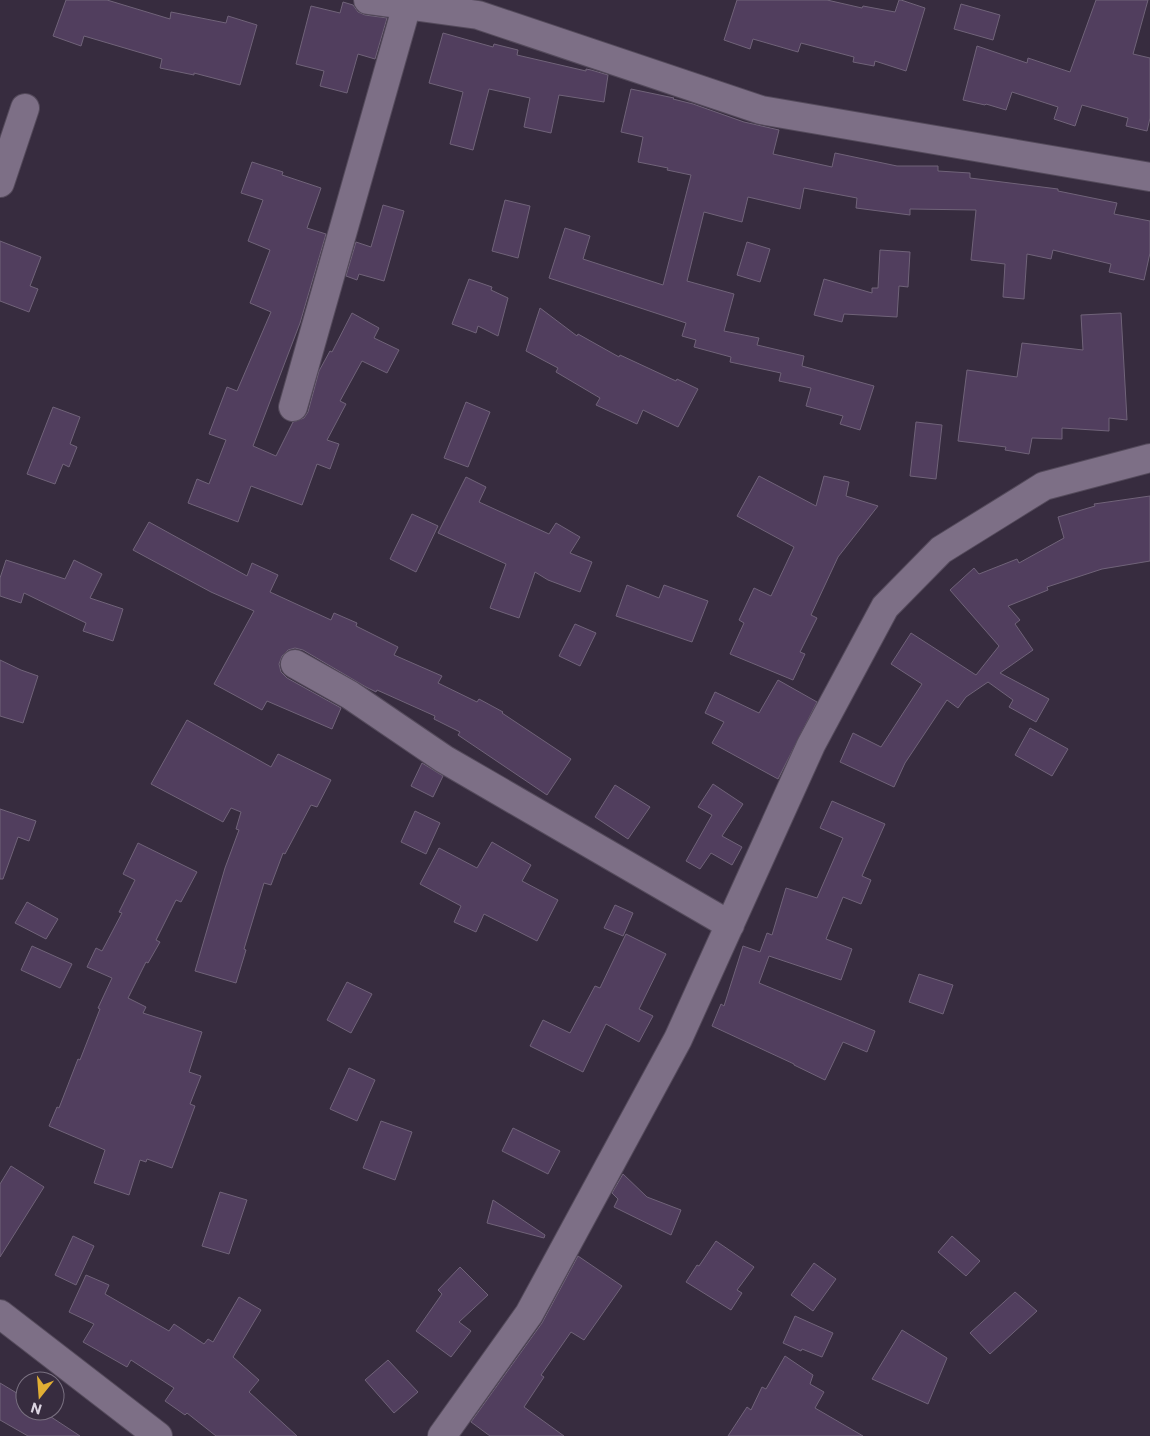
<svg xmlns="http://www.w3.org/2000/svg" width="1150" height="1436" font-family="Commissioner,sans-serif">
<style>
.building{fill:#513e5e;stroke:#706379}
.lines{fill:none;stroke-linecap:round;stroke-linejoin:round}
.minor-casing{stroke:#544a5b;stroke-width:30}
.minor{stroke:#7d6f86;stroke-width:28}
</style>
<rect width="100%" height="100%" fill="#372c3f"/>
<path class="building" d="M66,0H107L170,19L171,12L226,23L228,16L257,25L240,85L194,73V75L160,68L162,59L84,36L81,46L53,36Z
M737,0H827L862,8L863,6L895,12L899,0H901L925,8L906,71L875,61L874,66L853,62L854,57L801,43L798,52L753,39L750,49L724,40Z
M1096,0H1148L1133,54L1150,58V118L1147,131L1126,126L1128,118L1082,105L1075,126L1054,119L1058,107L1012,92L1006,110L986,104L985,105L963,100L977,46L1027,63L1028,58L1070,72Z
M343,2L353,5L358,12L365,15L387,18L375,59L358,54L347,93L320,86L324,71L296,64L311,6L340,13Z
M961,4L1000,15L993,40L954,29Z
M443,33L493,47L494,44L518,50L517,55L586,71V69L591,70L608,75L604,102L559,95L551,133L524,127L530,98L489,89L473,150L450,144L463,92L429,83Z
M631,89L674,98L673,99L693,104L744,122L779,130L773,154L832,167L835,153L897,166H938V171L970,173V178L1058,189V191L1117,203L1114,214L1150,221V253L1144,280L1109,272L1111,264L1053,250L1051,259L1027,254L1024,299L1003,297L1005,264L971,260L976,210L910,209V215L856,208L857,198L804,188L800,209L748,197L742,222L704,212L687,281L734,294L724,331L759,338L757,345L804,356L802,366L874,386L860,430L840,424L843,416L806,406L811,388L779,381L781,373L730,362L731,357L694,347L696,340L682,336L686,323L549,278L565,228L590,236L583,259L663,285L691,175L667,170L668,168L638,162L643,137L621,132Z
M252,162L283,172L282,175L321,188L307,228L326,234L300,323L253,446L276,456L293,422L304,418L308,412L319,371L330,351L332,352L352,313L379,328L374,338L399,350L387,373L362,361L340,401L346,404L327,440L339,444L330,469L317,464L302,505L251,486L238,522L188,503L197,479L209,484L226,440L209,434L227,387L237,391L271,312L250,303L270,250L248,241L263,200L241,193Z
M505,200L530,206L518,258L492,251Z
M383,205L404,211L384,281L359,274L357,280L346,276L356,242L371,247Z
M0,241L41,257L30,286L38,289L29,312L0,301Z
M747,242L770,249L760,282L737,275Z
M880,250L910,252L908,287L899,286L897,317L844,314L842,322L814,315L824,279L872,293V288H878Z
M469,279L492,287L491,290L508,298L498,336L478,326L476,333L452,324Z
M540,308L577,336L578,334L619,357L620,355L676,381L677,379L698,389L678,427L643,410L637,424L596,405L600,398L556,372L558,368L526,351Z
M1121,313L1127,420L1109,418V431L1062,428V439L1032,438L1029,454L1005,450L1006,447L958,441L967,370L1017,377L1022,343L1083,350L1081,315Z
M466,402L490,412L468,467L444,458Z
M53,407L80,417L70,444L77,447L69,467L63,464L55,484L27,474Z
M916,422L942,425L936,479L910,476Z
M759,476L816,506L824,476L849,482L846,496L878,506L838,557L811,615L817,618L800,652L805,654L793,680L730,654L744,623L739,620L754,588L771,596L794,547L737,516Z
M466,477L486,487L479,502L549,534L556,523L580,537L570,553L592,562L580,592L548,580L535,572L519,618L490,608L506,564L438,533Z
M1150,496V561L1102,569L1047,587L1048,590L1008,606L1020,620L1015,624L1033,650L1000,673L1049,699L1036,722L1009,707L1013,700L988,682L966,697L958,708L947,700L905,763L894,787L840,762L853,733L881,747L922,684L891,664L911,633L976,675L999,646L950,590L974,568L979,574L1017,559L1019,563L1064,538L1058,517L1095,506L1094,504Z
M412,514L438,526L416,572L390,559Z
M149,522L247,576L252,563L278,575L270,592L331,620L334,613L357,623L356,626L398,647L394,655L442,676L438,683L477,702L479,699L503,712L502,713L571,759L547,795L458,735L460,732L434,719L435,716L377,690L376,692L366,687L303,650L295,648L288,650L282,656L279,664L281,672L287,678L341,708L332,729L267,701L262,710L214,684L254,611L211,592L133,550Z
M6,560L65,579L74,560L102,574L90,598L123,609L113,641L83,631L86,623L24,593L21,603L0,596V578Z
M627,585L659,598L664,585L708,601L692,642L616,616Z
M575,624L596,633L580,666L559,656Z
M0,660L21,670L38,676L23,723L0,716Z
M778,680L817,702L778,779L712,743L724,722L705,713L715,692L759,713Z
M187,720L271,767L278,754L331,780L317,807L311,805L285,854L283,853L271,885L264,883L244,949L246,950L236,983L195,971L225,868L239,830L236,829L241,812L231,808L223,822L151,784Z
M1030,728L1068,749L1052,776L1015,755Z
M422,763L443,776L433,797L411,786Z
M713,784L743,804L722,836L742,847L732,865L711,853L700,869L686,861L712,815L698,807Z
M615,785L650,807L628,839L595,817Z
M832,801L885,824L862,876L871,880L861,904L843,897L826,939L852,949L841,980L769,956L759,983L875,1031L867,1052L843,1042L825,1080L794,1065V1064L712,1026L721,1004L724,1006L743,946L760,952L767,933L772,935L786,888L817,898L843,838L820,828Z
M0,809L36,821L29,841L18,837L3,879H0Z
M415,811L440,823L426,854L401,842Z
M492,842L531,865L522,881L558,900L537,941L484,914L476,932L454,922L461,906L420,884L439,848L477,868Z
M138,843L197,872L181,902L176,900L156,940L160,942L148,963L146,962L128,998L146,1007L143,1013L202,1032L189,1072L201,1076L190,1104L195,1106L172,1168L147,1159L146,1162L140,1160L129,1195L94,1183L105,1150L49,1126L57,1107L59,1108L78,1059L80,1060L100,1009L98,1008L112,978L87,967L96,948L102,951L122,913L119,912L135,880L123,874Z
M27,902L58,919L46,939L15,923Z
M615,905L633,913L623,936L604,928Z
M626,934L666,954L639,1009L653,1016L639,1042L606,1024L583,1072L530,1046L543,1020L570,1033L595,986L600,988Z
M32,946L72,964L60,988L21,970Z
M919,974L953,985L943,1014L909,1002Z
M347,982L372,994L351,1033L327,1020Z
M349,1068L375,1080L357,1121L330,1109Z
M381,1121L412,1132L395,1180L363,1168Z
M513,1128L560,1151L548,1174L502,1151Z
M11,1166L44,1187L0,1257V1184Z
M623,1174L647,1197L681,1210L671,1235L614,1207L618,1199L612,1193Z
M220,1192L247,1200L229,1254L202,1246Z
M493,1200L545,1235L544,1238L487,1223Z
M73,1236L94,1246L76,1285L55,1275Z
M952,1236L980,1261L966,1276L938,1252Z
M716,1241L754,1267L737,1290L742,1293L731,1310L686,1282L697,1265L699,1266Z
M578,1256L622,1286L584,1340L571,1332L541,1375L544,1377L524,1407L564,1436H490L471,1422L542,1323Z
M814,1263L836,1279L813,1311L791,1295Z
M460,1267L488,1295L459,1322L471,1331L451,1357L416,1331L442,1294L438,1290Z
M86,1275L109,1285L105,1294L169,1331L174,1324L204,1344L208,1339L213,1342L239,1297L261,1310L233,1357L259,1380L249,1392L297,1436H216L187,1413L185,1415L165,1401L174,1388L131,1360L127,1367L83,1342L94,1324L69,1312Z
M1015,1292L1037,1311L990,1354L970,1333Z
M795,1316L833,1333L822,1357L802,1349L801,1351L783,1343Z
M902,1330L947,1358L928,1404L872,1379Z
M785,1356L813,1375L810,1384L824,1392L815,1408L863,1436H728L747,1407L751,1410L762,1387L766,1389Z
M388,1360L418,1392L394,1413L365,1380Z
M0,1383L25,1398V1411H42L80,1436H28L0,1420Z"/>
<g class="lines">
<g class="minor-casing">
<path id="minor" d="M368,0L478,15L761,110L1150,177
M0,183L25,108
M293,407L407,5
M295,664L350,695L444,759L730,925
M0,1314L158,1436
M442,1436L529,1314L678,1039L811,745L885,607L941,550L1044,486L1150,458"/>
</g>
<use href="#minor" class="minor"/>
</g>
<g transform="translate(40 1396) rotate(197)"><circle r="24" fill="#372c3f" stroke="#797080"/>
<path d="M0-4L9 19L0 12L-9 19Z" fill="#e2af34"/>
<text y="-8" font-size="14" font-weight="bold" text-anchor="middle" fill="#dcd5e2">N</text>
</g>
</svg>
